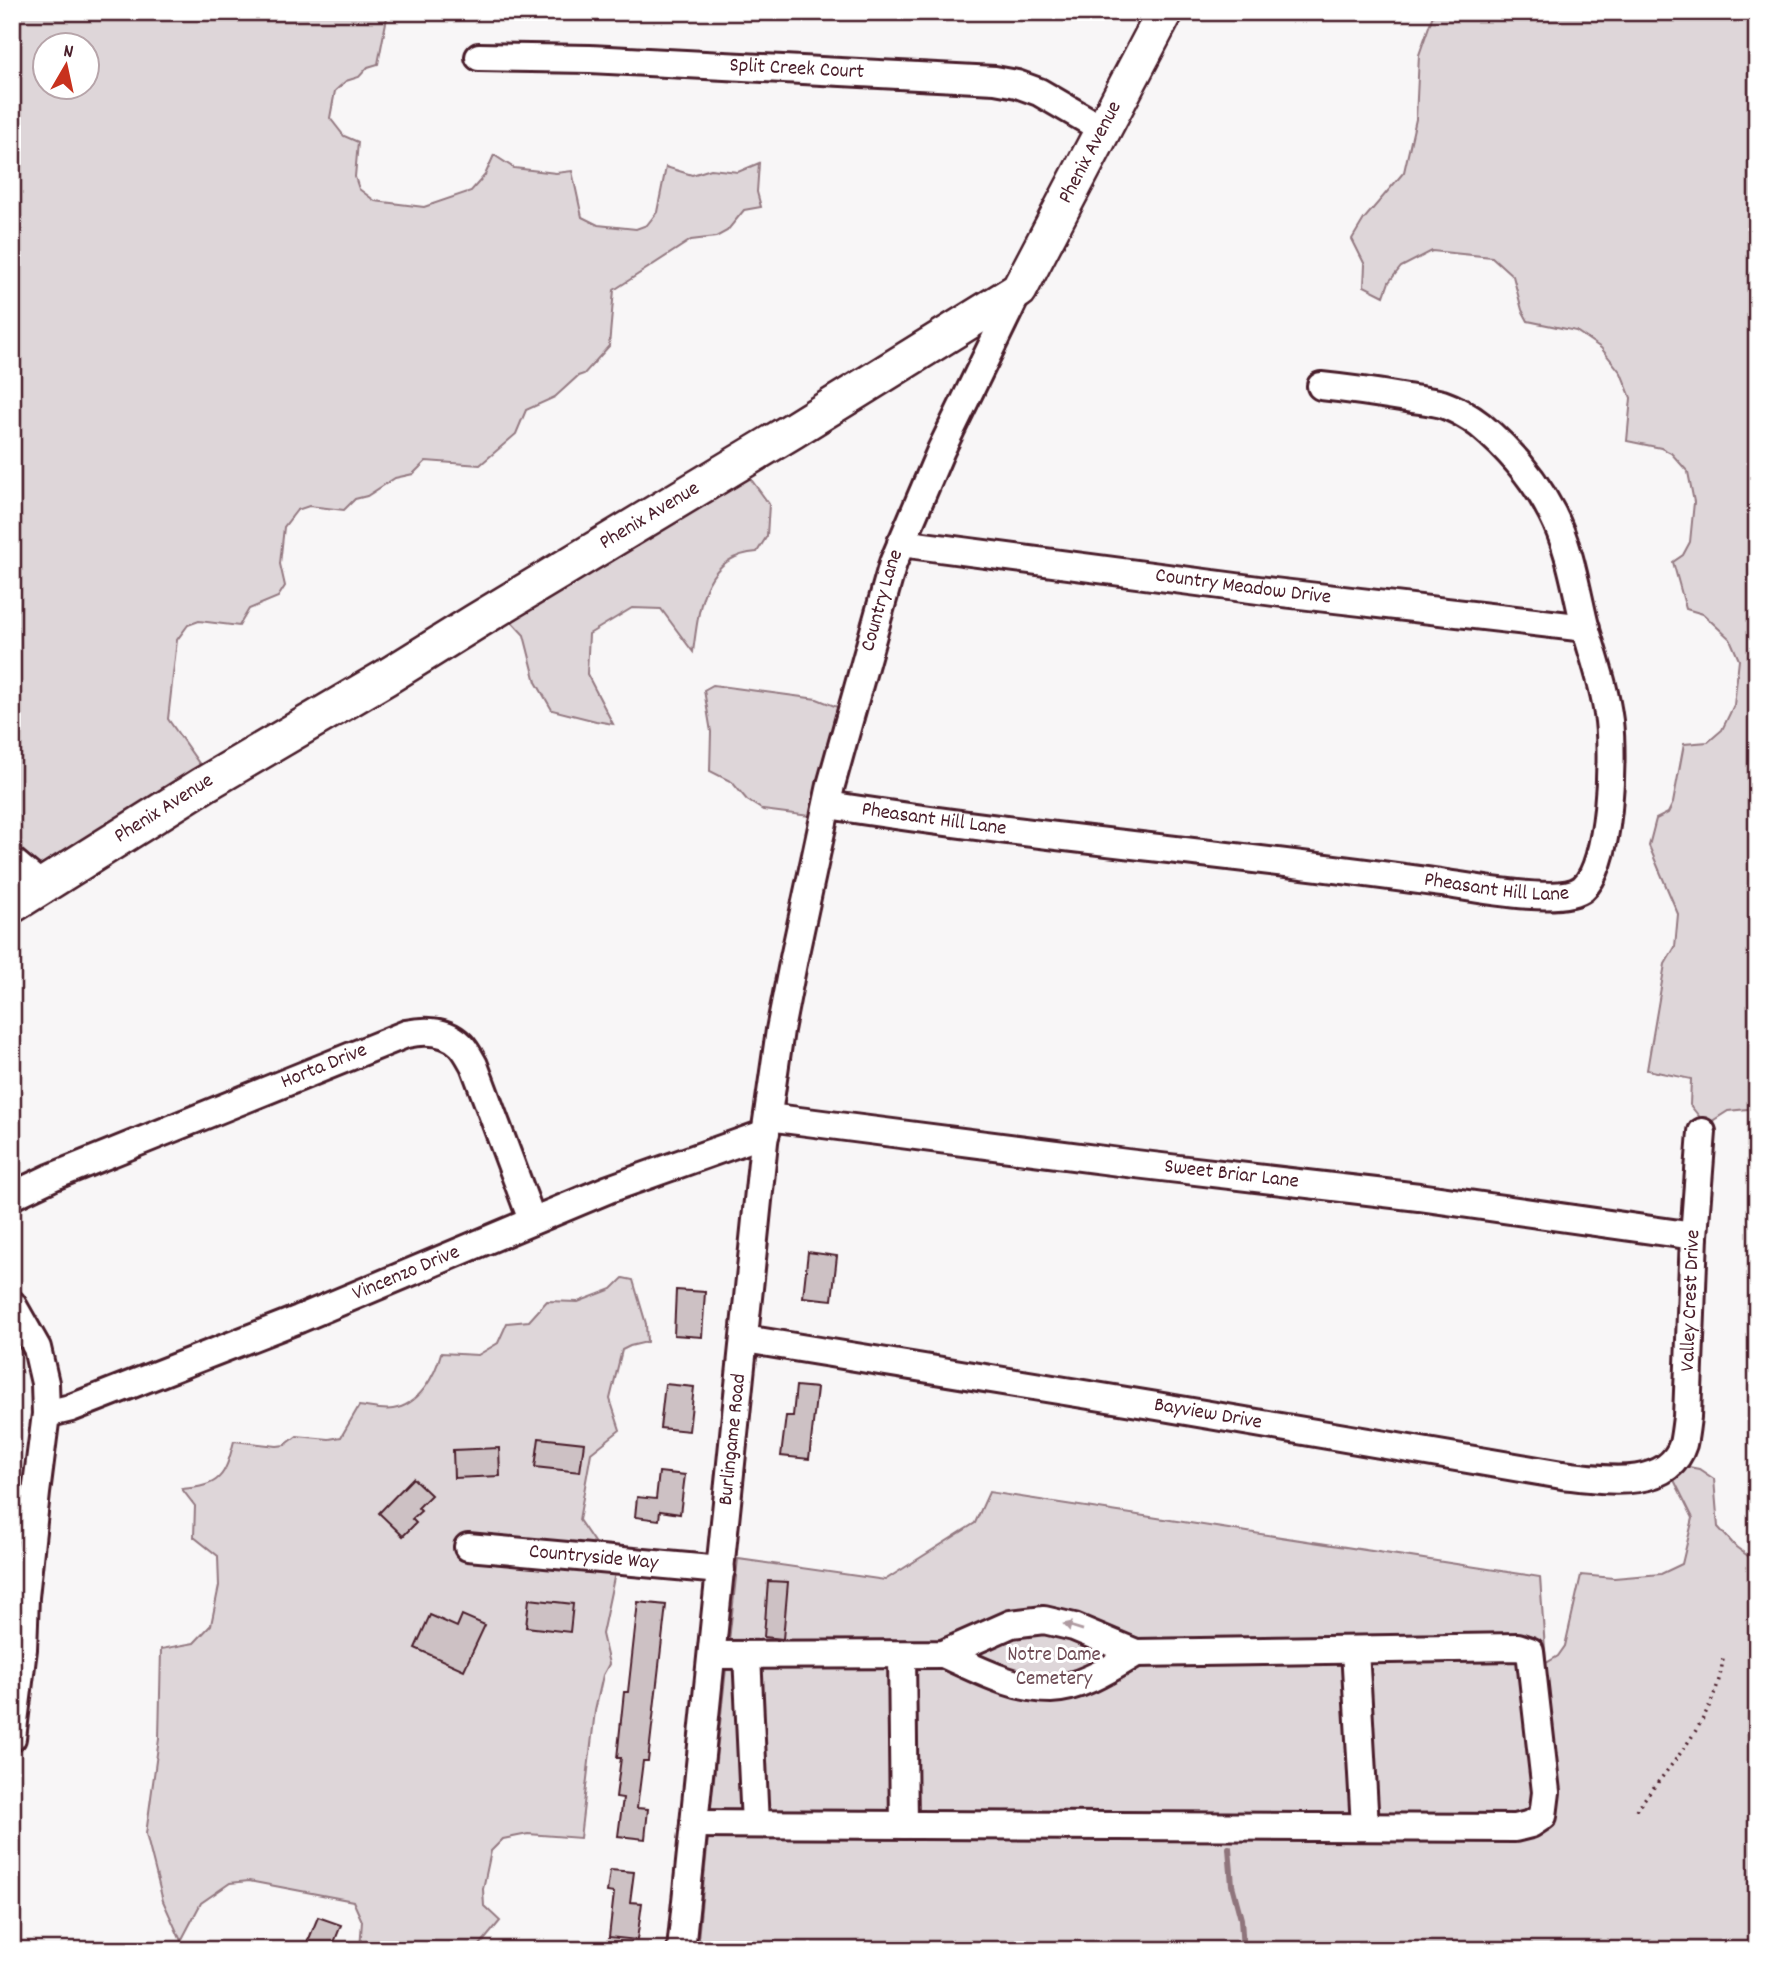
<svg xmlns="http://www.w3.org/2000/svg" width="1769" height="1962" font-family="Dekko,sans-serif">
<style>
.green{fill:#ded6d9;stroke:#947a82;stroke-width:2;fill-rule:evenodd}
.lines{fill:none;stroke-linecap:round;stroke-linejoin:round}
.stream{stroke:#8f747b;stroke-width:6}
.building{fill:#cdc1c4;stroke:#4a1f2b;stroke-width:2}
.minor-casing{stroke:#4a1f2b;stroke-width:32}
.major-casing{stroke:#4a1f2b;stroke-width:40}
.path{stroke:#4a1f2b;stroke-width:3.5;stroke-dasharray:2 5;stroke-linecap:butt}
.minor{stroke:#fff;stroke-width:26}
.major{stroke:#fff;stroke-width:35}
.oneway{fill:#ae9aa0}
.labels{text-anchor:middle;dominant-baseline:central;stroke-width:6;stroke-linejoin:round;paint-order:stroke}
.street-label{font-size:21px;fill:#4a1f2b;stroke:#fff}
.park-label{font-size:21px;fill:#6f4d56;stroke:#fff}
</style>
<rect width="100%" height="100%" fill="#f8f6f7"/>
<filter id="ink" filterUnits="userSpaceOnUse"><feTurbulence type="fractalNoise" baseFrequency=".0143" numOctaves="2"/><feDisplacementMap in="SourceGraphic" scale="14" xChannelSelector="R" yChannelSelector="G"/><feConvolveMatrix kernelMatrix="1 2 1 2 8 2 1 2 1" color-interpolation-filters="sRGB"/></filter>
<g filter="url(#ink)">
<path class="green" d="M12,12H388L378,64L368,67L359,77L346,81L335,91L330,118L344,136L358,142L355,177L359,189L375,201L424,207L471,191L485,175L494,155L514,168L556,173L572,171L582,217L598,225L636,229L647,225L657,212L666,167L692,175L711,169L738,172L759,163L757,192L761,207L744,210L727,231L716,237L691,240L614,290L609,346L584,374L578,376L555,397L526,410L516,434L480,465L426,461L413,474L395,478L367,496L355,499L344,510L309,506L297,510L284,527L280,564L285,586L278,597L249,609L239,626L199,621L188,625L177,640L168,719L210,779L47,882L12,860ZM46,46H88V88H46Z
M1434,12H1757V1108L1728,1111L1706,1125L1690,1105L1691,1079L1647,1070L1665,964L1675,947L1678,914L1649,846L1656,819L1668,813L1673,803L1684,744L1708,742L1722,730L1734,705L1739,660L1730,639L1703,614L1686,609L1673,562L1683,555L1690,542L1694,502L1688,472L1671,453L1661,448L1627,441L1631,398L1621,373L1601,348L1576,331L1528,321L1522,310L1513,276L1492,257L1432,251L1401,267L1389,282L1384,296L1364,286L1365,265L1352,239L1364,219L1404,172L1416,119L1419,55Z
M739,463L769,504L767,536L757,552C702,556 699,609 693,652L661,609L632,608L589,634L587,674L613,724L596,721L552,710L536,682L524,635L498,607Z
M713,685L817,699L850,712L825,818L763,810L747,800L732,782L710,771L711,732L704,690Z
M623,1278L633,1280L646,1324L647,1342L630,1346L622,1350L610,1399L620,1430L591,1453L579,1520L615,1573L602,1634L609,1664L603,1675L595,1711L580,1838L528,1834L503,1839L491,1851L483,1889L484,1906L500,1921L476,1950H360L362,1921L353,1901L249,1881L230,1883L201,1903L181,1941L163,1901L146,1834L159,1739L161,1649L194,1643L211,1625L219,1586L218,1556L194,1537L195,1506L182,1489C220,1486 225,1477 234,1441L277,1446L285,1445L297,1436L329,1439L341,1437L359,1406C369,1407 383,1411 393,1409C419,1405 435,1376 441,1353L478,1355L498,1343L507,1323L529,1321L547,1301L578,1302L612,1289Z
M1669,1463L1699,1469L1714,1479L1718,1527L1736,1547L1752,1559L1750,1567L1757,1568V1950H697L712,1797L738,1559L885,1580L975,1523L989,1492L1540,1577L1546,1663L1558,1656L1565,1646L1581,1575L1614,1578L1661,1574L1682,1564L1693,1518L1668,1468Z"/>
<g class="lines">
<path class="stream" d="M1229,1848L1232,1885L1241,1919L1243,1950"/>
</g>
<path class="building" d="M808,1252L837,1256L832,1300L803,1297Z
M676,1290L705,1292L702,1337L674,1335Z
M665,1384L694,1387L689,1431L660,1428Z
M796,1386L817,1388L809,1459L781,1456L786,1416H793Z
M539,1438L584,1443L580,1472L535,1467Z
M499,1448L500,1476L454,1478L453,1450Z
M659,1472L685,1475L680,1514L660,1511L659,1520L635,1517L637,1497L656,1499Z
M413,1478L431,1495L418,1508L421,1511L412,1519L416,1523L403,1536L379,1513Z
M768,1581L788,1582L783,1639L764,1637Z
M529,1599L573,1604L570,1632L526,1627Z
M638,1602L666,1605L648,1761H643L637,1808L648,1809L645,1839L618,1836L623,1798L616,1797L621,1758H617L624,1692H628Z
M430,1615L457,1627L462,1615L485,1625L464,1670L415,1648Z
M610,1870L634,1872L630,1902L642,1903L637,1940L609,1937L614,1893L607,1892Z
M318,1917L341,1925L331,1950H316L306,1946Z"/>
<g class="lines">
<g class="minor-casing">
<g id="minor">
<path id="s1" d="M479,57L590,59L995,80L1017,84L1039,92L1104,130"/>
<path id="s2" d="M901,543L1274,592L1586,628"/>
<path id="s3" d="M828,805C1031,837 1237,854 1441,883C1469,887 1562,906 1583,888C1611,864 1613,757 1609,721C1605,689 1595,661 1586,630C1576,591 1571,550 1552,513C1534,478 1510,450 1480,425C1470,417 1454,408 1442,404C1431,401 1418,400 1407,398C1378,393 1350,389 1321,386"/>
<path d="M12,861L42,886"/>
<path id="s4" d="M768,1117L1127,1163L1419,1197L1694,1236"/>
<path id="s5" d="M12,1196L52,1177L406,1034C425,1030 446,1030 461,1045C466,1050 470,1058 474,1065L532,1220"/>
<path d="M12,1304L37,1348L45,1383L46,1414L36,1493L25,1597L23,1649L12,1738"/>
<path id="s6" d="M745,1339L1157,1406L1562,1475C1599,1479 1668,1492 1683,1444C1685,1435 1686,1425 1687,1417L1694,1236L1702,1132"/>
<path id="s7" d="M46,1414L71,1408L299,1319L609,1189L766,1133"/>
<path id="s8" d="M468,1547L721,1570"/>
<path d="M1355,1650L1365,1827"/>
<path d="M943,1654C977,1669 1013,1689 1051,1689C1081,1688 1111,1668 1136,1653"/>
<path d="M747,1655L755,1824"/>
<path d="M902,1655L904,1825"/>
<path d="M694,1824L1515,1828L1531,1824L1543,1816L1546,1792L1530,1651L1518,1647L1136,1653L1074,1627L1044,1620L1011,1624L943,1654L712,1655"/>
<path id="s9" d="M681,1950L764,1142L780,1030L794,958L831,785L893,563L941,450L1019,290"/>
</g>
</g>
<g class="major-casing">
<g id="major">
<path id="s10" d="M12,905L203,785L385,678L475,622L792,431L1019,290L1165,12"/>
</g>
</g>
<path class="path" d="M1636,1810C1671,1764 1717,1717 1723,1658"/>
<use href="#minor" class="minor"/>
<use href="#major" class="major"/>
</g>
<defs><path id="oneway-solid" d="M-6-.8H1V-3.2L6.5 0L1 3.2V.8H-6Z" transform="scale(1.75)"/></defs>
<use class="oneway" href="#oneway-solid" transform="translate(1073 1627) rotate(-163)"/>
</g>
<g class="labels">
<g class="street-label">
<text stroke="none"><textPath href="#s1" startOffset="318">Split Creek Court</textPath></text>
<text stroke="none"><textPath href="#s10" startOffset="1335">Phenix Avenue</textPath></text>
<text stroke="none"><textPath href="#s10" startOffset="747">Phenix Avenue</textPath></text>
<text stroke="none"><textPath href="#s2" startOffset="345">Country Meadow Drive</textPath></text>
<text stroke="none"><textPath href="#s9" startOffset="1367">Country Lane</textPath></text>
<text stroke="none"><textPath href="#s10" startOffset="180">Phenix Avenue</textPath></text>
<text stroke="none"><textPath href="#s3" startOffset="107">Pheasant Hill Lane</textPath></text>
<text stroke="none"><textPath href="#s3" startOffset="674">Pheasant Hill Lane</textPath></text>
<text stroke="none"><textPath href="#s5" startOffset="338">Horta Drive</textPath></text>
<text stroke="none"><textPath href="#s4" startOffset="467">Sweet Briar Lane</textPath></text>
<text stroke="none"><textPath href="#s7" startOffset="387">Vincenzo Drive</textPath></text>
<text stroke="none"><textPath href="#s6" startOffset="1108">Valley Crest Drive</textPath></text>
<text stroke="none"><textPath href="#s6" startOffset="469">Bayview Drive</textPath></text>
<text stroke="none"><textPath href="#s9" startOffset="513">Burlingame Road</textPath></text>
<text stroke="none"><textPath href="#s8" startOffset="126">Countryside Way</textPath></text>
</g>
<g class="park-label">
<text x="1054" y="1656">Notre Dame<tspan x="1054" dy="24">Cemetery</tspan></text>
</g>
</g>
<rect width="1769" height="1962" fill="none" stroke="#fff" stroke-width="42"/>
<rect x="21" y="21" width="1727" height="1920" fill="none" stroke="#4a1f2b" stroke-width="2.5" filter="url(#ink)"/>
<g transform="translate(66 66) rotate(9)"><circle r="33" fill="#ffffff" stroke="#b7a5aa" stroke-width="2"/>
<path d="M0-5L12 26L0 18L-12 26Z" fill="#c8321e"/>
<text y="-10" font-size="19" font-weight="bold" text-anchor="middle" fill="#4a1f2b">N</text>
</g>
</svg>
